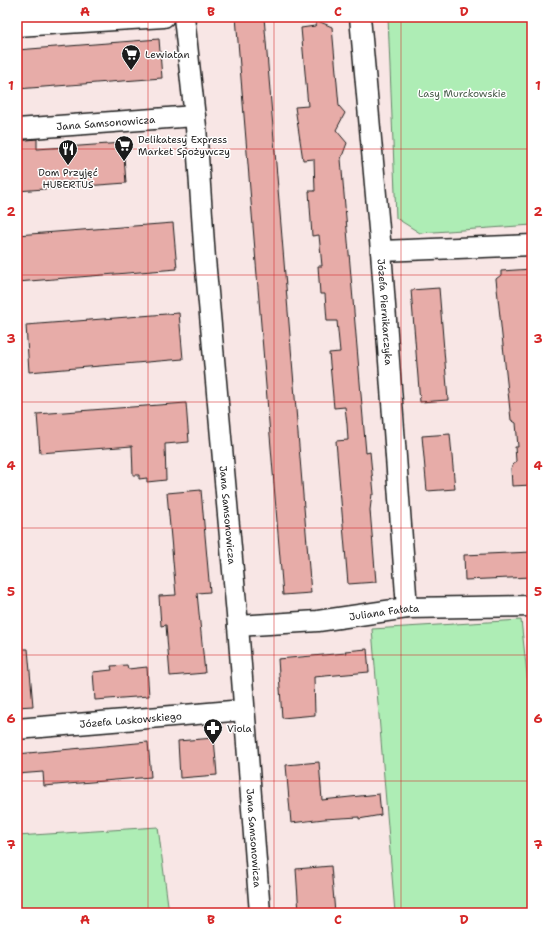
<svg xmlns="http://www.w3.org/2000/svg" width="549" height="930" font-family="'Shantell Sans',sans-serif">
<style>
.green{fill:#aeedb5;stroke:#658468}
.building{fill:#e7aca8;stroke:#1c1c1c}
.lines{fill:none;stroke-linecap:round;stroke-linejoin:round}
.minor-casing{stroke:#1c1c1c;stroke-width:23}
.minor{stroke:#fff;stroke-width:20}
.grid{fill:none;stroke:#d62828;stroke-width:1;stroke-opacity:0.55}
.labels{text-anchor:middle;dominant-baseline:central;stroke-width:3;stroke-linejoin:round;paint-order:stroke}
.poi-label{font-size:10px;fill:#1c1c1c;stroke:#fff;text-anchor:start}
.park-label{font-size:10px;fill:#485b4a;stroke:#fff}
.street-label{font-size:10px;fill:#1c1c1c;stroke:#fff}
.neatline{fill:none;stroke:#d62828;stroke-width:1.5}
.grid-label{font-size:13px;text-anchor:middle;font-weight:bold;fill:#d62828}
</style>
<rect width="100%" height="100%" fill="#f8e6e5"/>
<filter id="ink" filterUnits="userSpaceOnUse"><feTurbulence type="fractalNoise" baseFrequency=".025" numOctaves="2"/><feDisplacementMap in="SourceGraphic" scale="8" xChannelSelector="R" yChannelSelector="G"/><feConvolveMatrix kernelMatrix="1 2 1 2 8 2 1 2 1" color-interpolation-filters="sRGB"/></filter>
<g filter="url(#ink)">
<path class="green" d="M388,17H532V225L420,233L396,218Z
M521,620L532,720V913H395L372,629Z
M158,827L169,913H17V836Z"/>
<path class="building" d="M236,17H264L311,593L283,595Z
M318,21L332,27L339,106L345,113L336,130L347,143L341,159L366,453L370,452L374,494H372L370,510L376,582L348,584L336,441L348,440L347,424L345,407L334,408L329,353L340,352L337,321H327L325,294H320L318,266H322L319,235L312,236L309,191H315L314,159L303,160L295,107L308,106L301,28L315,26Z
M159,39L162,78L17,89V50Z
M37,139V149L123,143L126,183L17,191V141Z
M173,223L177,269L17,282V235Z
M532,269V485L512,486L511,468L516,461L515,447H518L516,423L511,420L496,279L501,275V271Z
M439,288L448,400L420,402L411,290Z
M179,313L183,359L29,372L26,325Z
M186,403L189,442L165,444L166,480L147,482V478L139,479V475H133L132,446L40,453L37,414Z
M450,434L455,489L427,491L422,436Z
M201,490L210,592L197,593L205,673L170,676L166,625L161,626L159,596L176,595L167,493Z
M532,552V577L465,580L464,555Z
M17,649H28L33,706L17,707Z
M367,649L369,672L314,677L315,715L282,718L278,659L346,653L345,651Z
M127,665L128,669L147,667L149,696L95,700L93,672L112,670L111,666Z
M214,738L217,775L180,778L178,741Z
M148,742L151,777L44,786L43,772L17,774V754Z
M319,762L322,800L379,794L381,815L359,819V817L324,819L291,823L286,765Z
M331,866L335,913H299L296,869Z"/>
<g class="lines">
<g class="minor-casing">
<g id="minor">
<path id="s1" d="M184,17L196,127L205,259L238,626L260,913"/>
<path id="s2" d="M360,17L381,251L407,608"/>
<path d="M17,26L164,17"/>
<path id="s3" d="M17,129L195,116"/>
<path d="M381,251L532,245"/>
<path id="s4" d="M238,626L318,621L407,608L532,606"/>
<path id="s5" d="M17,729L244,710"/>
</g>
</g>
<use href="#minor" class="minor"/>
</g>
</g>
<path class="grid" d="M148,17V913M274,17V913M401,17V913M17,149H532M17,275H532M17,402H532M17,528H532M17,655H532M17,781H532"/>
<defs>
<g id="supermarket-pin" transform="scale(1)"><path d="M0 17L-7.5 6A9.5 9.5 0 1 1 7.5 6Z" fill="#1c1c1c" stroke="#fff"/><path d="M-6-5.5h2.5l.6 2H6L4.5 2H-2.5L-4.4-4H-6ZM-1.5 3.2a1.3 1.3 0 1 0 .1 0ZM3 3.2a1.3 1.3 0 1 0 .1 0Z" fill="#fff"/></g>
<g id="restaurant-pin" transform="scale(1)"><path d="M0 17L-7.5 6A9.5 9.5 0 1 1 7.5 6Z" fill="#1c1c1c" stroke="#fff"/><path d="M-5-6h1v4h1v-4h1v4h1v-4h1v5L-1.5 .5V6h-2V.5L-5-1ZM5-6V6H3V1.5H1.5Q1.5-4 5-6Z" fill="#fff"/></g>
<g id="pharmacy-pin" transform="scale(1)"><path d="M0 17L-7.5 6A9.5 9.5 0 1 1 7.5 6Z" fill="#1c1c1c" stroke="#fff"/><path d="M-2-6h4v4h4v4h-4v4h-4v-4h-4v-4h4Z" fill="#fff"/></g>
</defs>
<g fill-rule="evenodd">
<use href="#supermarket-pin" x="131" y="54"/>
<use href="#supermarket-pin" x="124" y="145"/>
<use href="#restaurant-pin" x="68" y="149"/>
<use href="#pharmacy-pin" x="213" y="728"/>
</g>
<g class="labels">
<g class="poi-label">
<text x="145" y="54">Lewiatan</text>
<text x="138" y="139">Delikatesy Express<tspan x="138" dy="12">Market Spożywczy</tspan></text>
<text x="68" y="172" text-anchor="middle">Dom Przyjęć<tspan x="68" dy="12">HUBERTUS</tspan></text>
<text x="227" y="728">Viola</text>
</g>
<g class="park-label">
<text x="462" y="93">Lasy Murckowskie</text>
</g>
<g class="street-label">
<text stroke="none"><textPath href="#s3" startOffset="89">Jana Samsonowicza</textPath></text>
<text stroke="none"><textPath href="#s2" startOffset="296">Józefa Piernikarczyka</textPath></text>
<text stroke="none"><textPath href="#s1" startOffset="500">Jana Samsonowicza</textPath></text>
<text stroke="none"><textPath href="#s4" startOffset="147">Juliana Fałata</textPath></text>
<text stroke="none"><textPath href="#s5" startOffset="114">Józefa Laskowskiego</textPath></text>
<text stroke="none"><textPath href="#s1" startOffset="824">Jana Samsonowicza</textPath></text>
</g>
</g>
<rect width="549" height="930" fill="none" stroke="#fff" stroke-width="44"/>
<rect x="22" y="22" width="505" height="886" class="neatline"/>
<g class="grid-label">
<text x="85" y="16">A</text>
<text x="211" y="16">B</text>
<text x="338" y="16">C</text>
<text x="464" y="16">D</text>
<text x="11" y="90">1</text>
<text x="538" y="90">1</text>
<text x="11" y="216">2</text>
<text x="538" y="216">2</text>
<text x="11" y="343">3</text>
<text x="538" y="343">3</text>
<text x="11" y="470">4</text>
<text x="538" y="470">4</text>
<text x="11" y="596">5</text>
<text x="538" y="596">5</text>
<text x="11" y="723">6</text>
<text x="538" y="723">6</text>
<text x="11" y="849">7</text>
<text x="538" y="849">7</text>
<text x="85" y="924">A</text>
<text x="211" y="924">B</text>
<text x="338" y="924">C</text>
<text x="464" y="924">D</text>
</g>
</svg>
